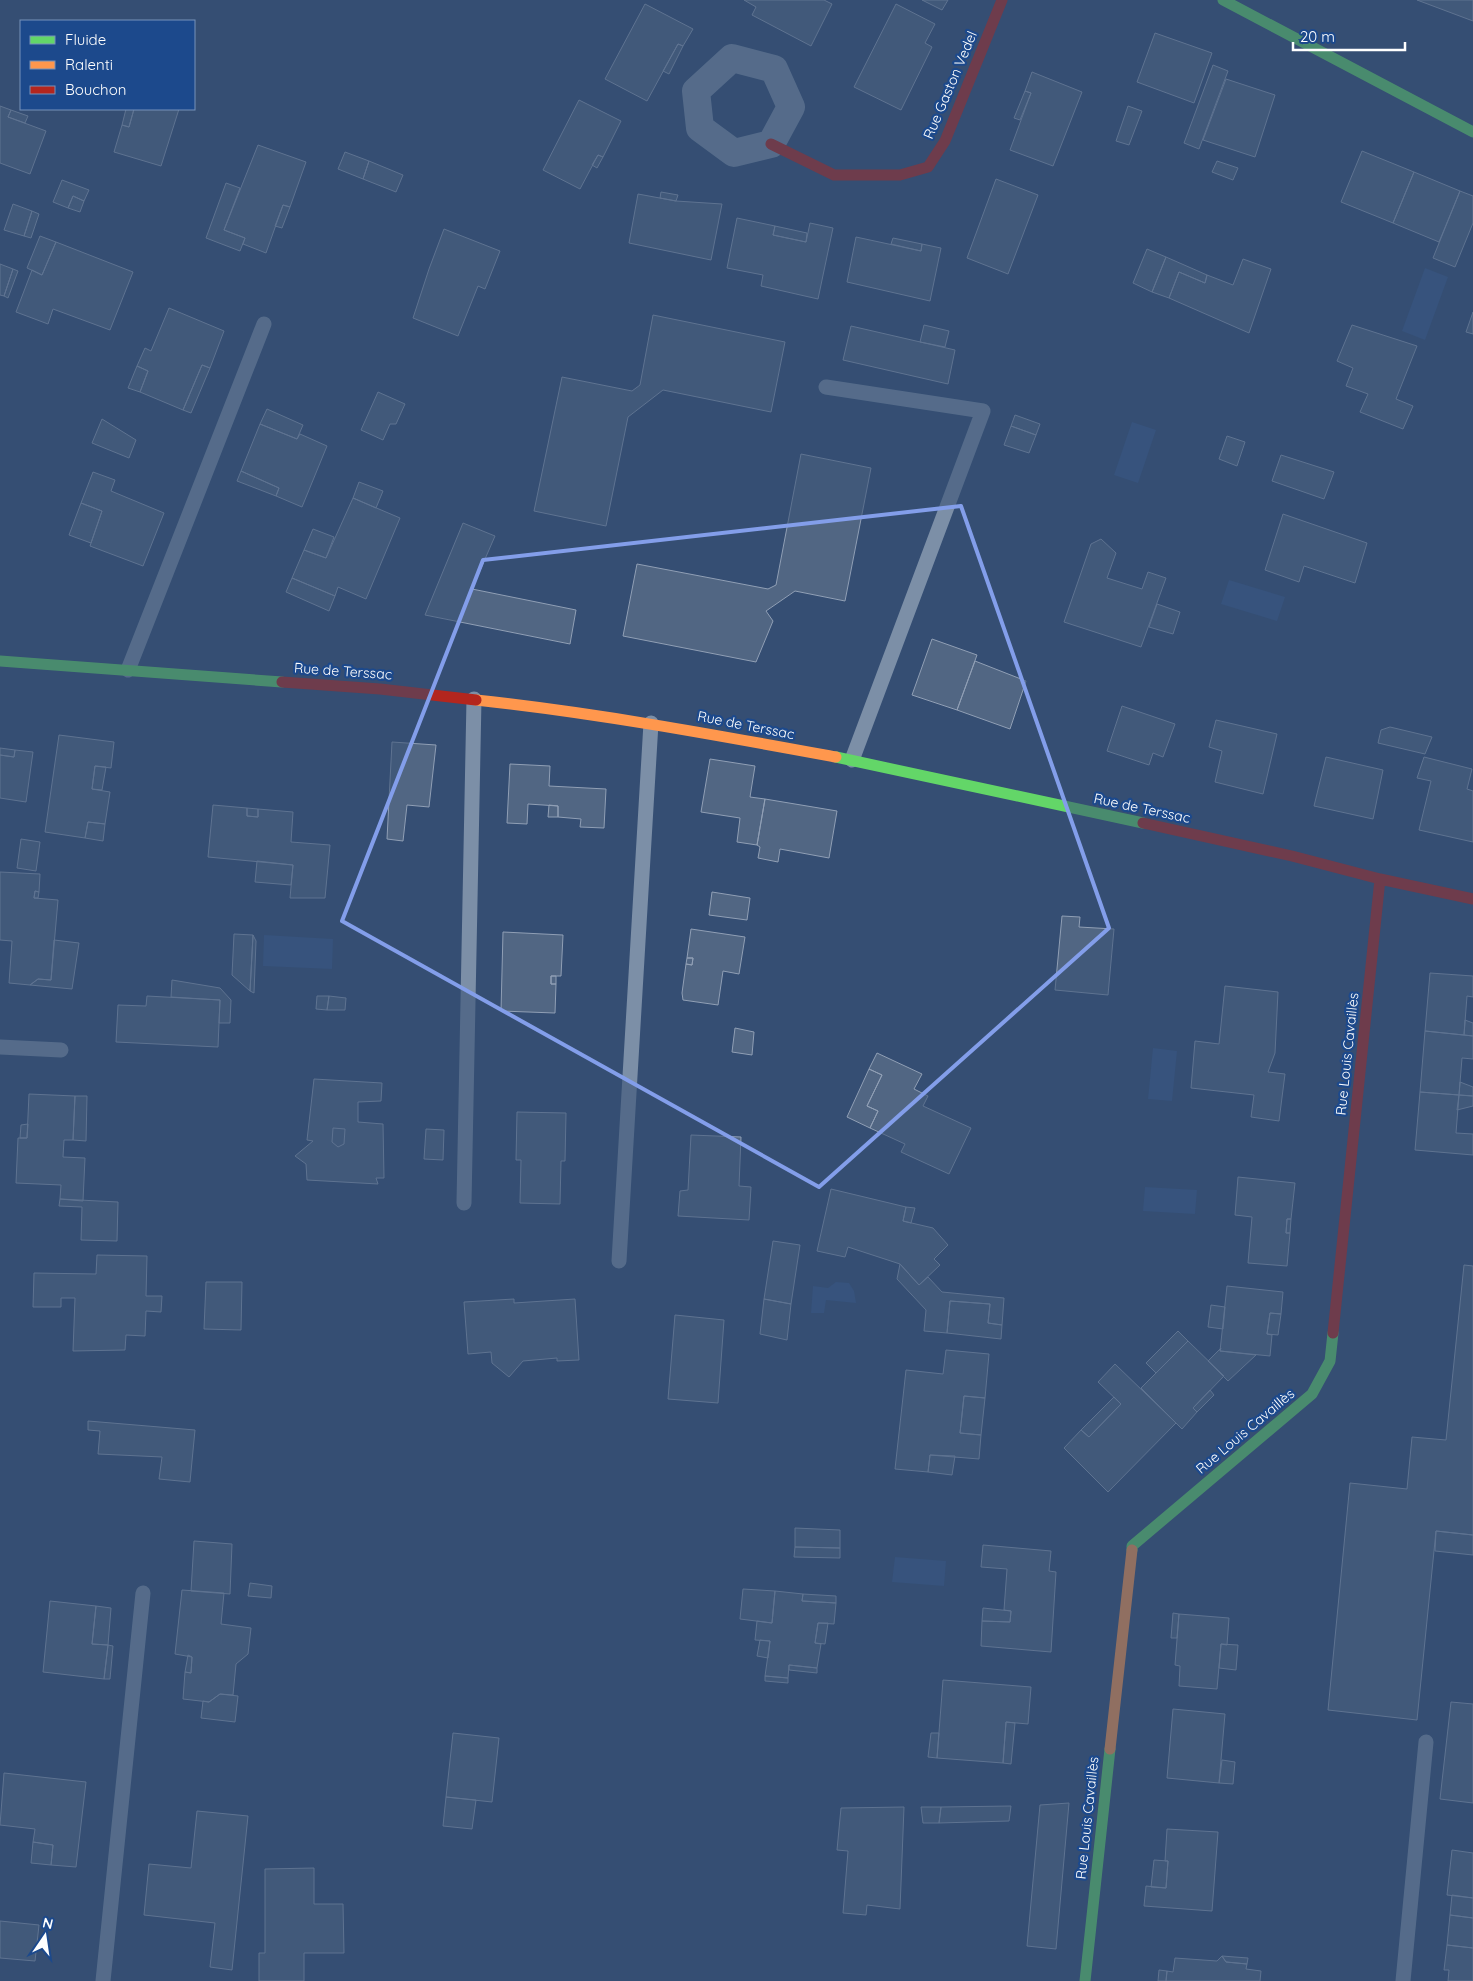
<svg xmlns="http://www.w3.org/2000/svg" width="1473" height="1981" font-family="Quicksand,sans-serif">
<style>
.water{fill:#3a5989}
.building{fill:#516683;stroke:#909fb5}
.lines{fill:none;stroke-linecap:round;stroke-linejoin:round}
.lane{stroke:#7c8fa7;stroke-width:15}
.street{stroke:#7c8fa7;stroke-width:28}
.fast{stroke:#63d668;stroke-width:11}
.slow{stroke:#ff974d;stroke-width:11}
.jam{stroke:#b3261e;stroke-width:11}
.marked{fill:none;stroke:#839eea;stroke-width:4;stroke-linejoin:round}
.labels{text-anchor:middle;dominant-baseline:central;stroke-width:4.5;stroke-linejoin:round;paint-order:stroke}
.street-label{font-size:14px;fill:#fff;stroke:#1c498c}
</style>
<rect width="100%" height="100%" fill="#354e73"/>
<path class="water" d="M1425,268L1448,277L1425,340L1402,331Z
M1132,422L1156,430L1138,483L1114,475Z
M1229,580L1285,597L1277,621L1221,604Z
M264,935L333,939L332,969L263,966Z
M1153,1048L1177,1051L1172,1101L1148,1099Z
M1145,1187L1197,1190L1195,1214L1143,1211Z
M836,1282L849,1283L854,1291L856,1303L826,1300L824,1313H811L813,1286L828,1288Z
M895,1557L946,1561L944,1586L892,1582Z"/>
<path class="building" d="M744,0H824L832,4L811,46L752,15L756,7Z
M922,0H948L942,10Z
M1417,0H1473V21Z
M645,4L693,29L683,46L678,44L647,101L605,79Z
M896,4L935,24L925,43L932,47L901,110L854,87Z
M1155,33L1212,53L1194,103L1137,82Z
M678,44L683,46L669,74L663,71Z
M1213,65L1228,71L1199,149L1184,143Z
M1032,72L1082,92L1053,166L1010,150L1031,93L1025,91Z
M1226,79L1275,95L1255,157L1203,140Z
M1025,91L1031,93L1020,120L1014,118Z
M579,100L621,121L603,157L598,155L580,189L543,170Z
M0,106L11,110L8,117L46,131L30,174L0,163Z
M1128,106L1142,111L1129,145L1116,141Z
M126,109H134L129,127L122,125Z
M134,109H179L161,166L114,152L122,125L129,127Z
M11,110L28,116L25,123L8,117Z
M258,145L306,162L290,207L283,205L266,253L243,244L245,238L224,230Z
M1362,151L1414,172L1393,223L1341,202Z
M345,152L369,161L363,179L338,169Z
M598,155L603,157L597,168L592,165Z
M369,161L403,175L396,192L363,179Z
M1217,161L1238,168L1233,180L1212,172Z
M1414,172L1460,191L1439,242L1393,223Z
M996,179L1038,195L1008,274L967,258Z
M62,180L89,190L84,201L73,196L68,208L53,202Z
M226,183L240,188L224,230L245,238L240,251L206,238Z
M1460,191L1473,196V223L1455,267L1433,258Z
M661,192L678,195L676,201L660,198Z
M638,194L676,201L722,204L711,260L629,243Z
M73,196L84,201L80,212L68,208Z
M13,204L32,211L24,236L4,230Z
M283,205L290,207L282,228L275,226Z
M32,211L39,214L31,238L24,236Z
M737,218L775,226L773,235L806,242L810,223L833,228L818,299L761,286L763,275L727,268Z
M775,226L807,233L806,242L773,235Z
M444,229L500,251L485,289L478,286L458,336L413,318L429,269Z
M40,236L56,242L42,275L27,268Z
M856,237L921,251L922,244L941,248L930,301L847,282Z
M893,238L922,244L921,251L891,244Z
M56,242L133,272L110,330L53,309L48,324L16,312L32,270L42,275Z
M1147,249L1166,257L1152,292L1133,283Z
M1166,257L1207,275L1205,283L1179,272L1169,298L1152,292Z
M1243,259L1271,269L1249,333L1169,298L1179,272L1205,283L1207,275L1233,285Z
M0,264L13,269L4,296L0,295Z
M13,269L18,271L8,298L4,296Z
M169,308L224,331L210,368L202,365L183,410L140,392L148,371L137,366L145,348L151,351Z
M1473,312V334L1466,332Z
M653,315L785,342L771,412L663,390L628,417L606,526L534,511L562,377L632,391L640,385Z
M924,325L949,331L945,347L920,342Z
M1352,325L1417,346L1396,399L1413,406L1403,429L1360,412L1368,394L1346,386L1353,368L1337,361Z
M851,326L955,350L948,384L843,360Z
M202,365L210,368L191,413L183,410Z
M137,366L148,371L140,392L128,388Z
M378,392L405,404L396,424H390L383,440L361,430Z
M267,409L303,425L297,439L260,424Z
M1015,415L1040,424L1036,435L1011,426Z
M102,419L136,440L129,458L92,443Z
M260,424L297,439L300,434L327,446L302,507L276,496L279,488L241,471Z
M1011,426L1036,435L1029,453L1004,445Z
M1227,436L1245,442L1237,466L1219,459Z
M801,454L871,468L845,601L795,591L766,611L773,621L756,662L623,636L637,564L768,589L776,585Z
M1281,455L1334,472L1324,499L1272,481Z
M241,471L279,488L276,496L237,481Z
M93,472L115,480L111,491L164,513L143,566L90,546L102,511L81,503Z
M359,482L383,491L376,508L353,498Z
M353,498L400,518L366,599L338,587L335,596L292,578L304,550L326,558Z
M81,503L102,511L91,543L69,535Z
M1283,514L1367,543L1355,583L1304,566L1299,582L1265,570Z
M463,523L495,536L472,589L576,610L570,644L425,615Z
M313,529L334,537L326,558L304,550Z
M1101,539L1116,553L1107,578L1142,589L1148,572L1166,578L1141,647L1064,622L1091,544Z
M292,578L335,596L329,611L286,592Z
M1157,604L1180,612L1173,634L1149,627Z
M932,639L977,655L957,710L912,695Z
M975,661L1026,681L1010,729L957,710Z
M1122,706L1175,724L1163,757L1153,753L1149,765L1107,751Z
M1216,720L1277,734L1263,794L1215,782L1222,751L1209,747Z
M1390,727L1432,737L1425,754L1378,743L1381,730Z
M59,735L114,742L111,768L95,766L92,789L110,792L105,824L88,822L85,838L45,832Z
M392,742L436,745L429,807L407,805L403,841L387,839Z
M0,748L15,750L14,757L0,755Z
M15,750L33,752L26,802L0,798V755L14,757Z
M1326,757L1383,770L1373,819L1314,806Z
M1424,757L1472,769L1467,789L1473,791V842L1419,830L1431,781L1417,778Z
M710,759L755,766L750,797L765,799L757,845L737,842L740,818L701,812Z
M510,764L550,766L549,786L606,789L604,828L580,827L581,819L558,817V806L528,804L527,824L507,823Z
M95,766L106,767L102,790L92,789Z
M765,799L837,811L829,858L780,849L778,862L758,858L760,847L757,845Z
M213,805L247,808V816L258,817V809L293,812L291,842L330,845L325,898H290L293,865L208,857Z
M549,805L558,806V817H548Z
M247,808L258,809V817L247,816Z
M88,822L105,824L103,841L85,838Z
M21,839L40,842L36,871L17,868Z
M257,861L293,865L291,885L255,882Z
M0,872L40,874L39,892L35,891L34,898L58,900L51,980L38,979L30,985L9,983L12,941L0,940Z
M35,891L39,892L38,898H34Z
M712,892L750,898L747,920L709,915Z
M1062,916L1080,917L1079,927L1114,929L1108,995L1055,990Z
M691,929L745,937L739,974L723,971L718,1005L683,1000L682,993L686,964L692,965L693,958H687Z
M503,932L563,935L561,976H551V984H556L555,1013L501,1011Z
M234,934L253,935L250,991L232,975Z
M253,935L256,941L254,993L250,991Z
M54,940L79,943L72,989L30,985L38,979L51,980Z
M687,958H693L692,965L686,964Z
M1430,973L1473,976V997L1467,996L1464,1035L1425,1031Z
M551,976H556V984H551Z
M172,980L220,988L231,1000L230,1023H219L220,1000L171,997Z
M1225,986L1278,992L1275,1053L1268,1072L1285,1074L1279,1121L1251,1117L1254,1095L1191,1088L1195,1041L1219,1044Z
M147,996L220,1000L218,1047L116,1042L118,1005L146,1006Z
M317,996H329L327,1010L316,1009Z
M329,996L346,998L345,1010H327Z
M1465,1020L1473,1023V1036L1464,1035Z
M735,1028L754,1032L752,1055L732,1052Z
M1425,1031L1473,1036V1059L1462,1058L1459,1095L1420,1092Z
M877,1053L922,1074L914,1089L928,1096L923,1106L971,1128L949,1174L901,1152L905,1144L870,1128L878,1111L867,1106L882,1075L869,1069Z
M869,1069L882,1075L867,1106L878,1111L870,1128L847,1117Z
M314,1079L382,1083L381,1101L358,1102V1122L383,1124L384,1178H376L378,1184L307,1180L306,1164L295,1156L313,1141L307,1140Z
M1460,1082L1473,1087V1096L1459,1095Z
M1420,1092L1459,1095L1456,1133L1473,1134V1155L1415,1150Z
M29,1094L75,1096L73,1140H64L63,1157L85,1158L83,1201L60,1199L61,1185L16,1183L18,1138H27Z
M1459,1095L1473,1096V1106L1457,1110Z
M75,1096H87L86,1141L73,1140Z
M517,1112L566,1113L565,1161H561L560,1204L520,1203L521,1160H516Z
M28,1124L27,1138H20L21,1125Z
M333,1128L345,1129L344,1144L338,1147L332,1142Z
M426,1129L444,1130L443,1160L424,1159Z
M691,1135L741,1137L739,1186L751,1187L749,1220L678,1216L680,1191L688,1190Z
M1238,1177L1295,1183L1291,1219H1287L1286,1233H1290L1287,1266L1248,1263L1252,1217L1235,1215Z
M831,1189L906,1207L903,1221L933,1228L948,1245L934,1259L940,1265L919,1285L900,1264L848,1247L845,1257L817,1251Z
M60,1199L118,1202L117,1241L81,1240L82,1207L59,1206Z
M906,1207L915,1208L911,1223L903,1221Z
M1287,1219H1291L1290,1233H1286Z
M773,1241L800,1245L791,1304L764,1299Z
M97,1255L147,1256L146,1296H162L161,1312L146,1311L145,1336L126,1335L125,1350L73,1351L75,1298H61V1307H33L34,1273L96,1274Z
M900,1264L919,1285L928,1277L942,1292L1004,1298L1002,1325L988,1323L990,1304L950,1301L947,1333L924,1331L926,1310L897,1279Z
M1464,1265L1473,1266V1535L1436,1531L1417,1720L1328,1710L1350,1483L1407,1489L1412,1437L1446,1440Z
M206,1282H242L241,1330L204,1329Z
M1227,1286L1283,1292L1281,1314L1270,1313L1267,1334L1272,1335L1270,1356L1220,1351Z
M514,1299V1303L575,1299L579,1360L557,1361V1358L523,1361L509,1377L492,1363L491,1352L468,1354L464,1302Z
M764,1299L791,1304L787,1340L760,1334Z
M950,1301L990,1304L988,1323L1002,1325L1001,1339L947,1333Z
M1211,1305L1225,1307L1223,1329L1208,1327Z
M1270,1313L1281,1314L1278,1335L1267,1334Z
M675,1315L724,1320L718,1403L668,1399Z
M1178,1331L1188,1341L1156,1373L1146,1363Z
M1188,1341L1224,1376L1193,1408L1197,1412L1182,1429L1141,1388Z
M1221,1348L1220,1351L1256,1355L1228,1381L1208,1361Z
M946,1350L989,1354L985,1398L964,1396L960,1433L981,1435L979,1459L930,1455L928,1472L895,1469L906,1370L943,1374Z
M1115,1364L1176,1423L1108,1492L1064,1448L1081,1430L1089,1437L1121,1404L1098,1382Z
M1210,1390L1214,1395L1197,1412L1193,1408Z
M964,1396L985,1398L981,1435L960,1433Z
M1114,1397L1121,1404L1089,1437L1081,1430Z
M88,1421L195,1430L190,1482L159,1479L162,1457L98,1454L100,1431L88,1430Z
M930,1455L955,1456L952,1475L928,1472Z
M795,1528L840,1530V1548L795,1547Z
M1436,1531L1473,1535V1555L1435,1551Z
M194,1541L232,1544L230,1594L191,1591Z
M983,1545L1051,1551L1049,1571L1056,1572L1051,1652L981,1646L982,1621L1010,1622L1011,1611L1004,1610L1007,1569L981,1567Z
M795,1547L840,1548V1558L794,1557Z
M250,1583L272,1586L271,1598L248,1596Z
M743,1589L775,1591L772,1623L740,1619Z
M182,1590L224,1593L221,1624L251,1628L248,1654L236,1664L233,1695L220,1694L209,1702L183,1699L185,1672L191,1673L192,1657L175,1654Z
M775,1591L803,1594L802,1601L836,1603L834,1624L818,1623L815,1643L821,1644L817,1668L789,1665L788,1678L765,1676L770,1641L755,1640L757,1621L772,1623Z
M803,1594L836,1596V1603L802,1601Z
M50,1601L96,1606L92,1644L108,1645L104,1679L43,1672Z
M96,1606L111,1608L108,1645L92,1644Z
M983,1608L1011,1611L1010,1622L982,1621Z
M1173,1613L1179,1614L1177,1638H1171Z
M1179,1614L1229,1618L1227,1645L1221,1644L1217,1689L1179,1686L1180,1666L1175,1665Z
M818,1623H828L825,1644L815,1643Z
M760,1640L770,1641L768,1658L757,1656Z
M1221,1644L1238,1645L1236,1670L1219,1668Z
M108,1645L113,1646L110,1679H104Z
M188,1655L192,1657L191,1673L185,1672Z
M789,1665L817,1668V1673L789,1670Z
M765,1676L788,1678V1683L765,1681Z
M943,1680L1031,1687L1028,1724L1006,1722L1003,1763L937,1758Z
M220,1694L238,1696L235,1722L201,1718L203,1701L209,1702Z
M1451,1702L1473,1704V1803L1440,1799Z
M1173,1709L1225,1714L1219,1783L1167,1778Z
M1006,1722L1015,1723L1011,1764L1003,1763Z
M453,1733L499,1738L492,1802L446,1797Z
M931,1733H939L937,1758L928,1757Z
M1222,1760L1235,1762L1233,1784L1219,1783Z
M4,1773L86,1782L76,1867L51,1865L53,1845L33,1842L35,1829L0,1825Z
M446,1797L476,1800L472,1829L443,1826Z
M1069,1803L1056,1949L1027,1946L1040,1805Z
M1011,1806L1009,1821L939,1823L941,1807Z
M904,1807L900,1909L867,1905L866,1915L843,1913L848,1851L837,1850L841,1808Z
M921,1807H941L939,1823H923Z
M197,1811L248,1816L232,1970L210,1967L215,1923L144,1915L149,1864L191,1868Z
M1167,1829L1218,1832L1212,1911L1144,1906L1146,1886L1166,1888L1168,1861H1165Z
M33,1842L53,1845L51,1865L31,1863Z
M1452,1850L1473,1853V1898L1447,1895Z
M1154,1860L1168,1861L1166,1888L1151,1887Z
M314,1868V1904H343L344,1953H304V1981H259V1953H265V1869Z
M1452,1895L1473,1898V1918L1450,1915Z
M1450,1915L1473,1918V1948L1447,1945Z
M0,1921L39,1925L35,1961L0,1958Z
M1447,1945L1473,1948V1981H1448L1449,1970H1444Z
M1222,1956L1248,1958L1247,1964L1226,1962Z
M1222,1956L1226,1962L1247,1964L1246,1969L1261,1971L1260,1981H1166L1167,1971L1173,1972L1175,1958L1217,1961Z
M1159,1970L1167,1971L1166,1981H1158Z"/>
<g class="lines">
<path class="lane" d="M826,387L983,411L852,760
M128,670L264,324
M0,1047L61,1050
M464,1203L474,699
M619,1261L651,723
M103,1981L143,1593
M1403,1981L1426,1742"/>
<path class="street" d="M732,58L774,69L791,107L771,144L734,153L700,128L696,91Z"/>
<path class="fast" d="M1223,0L1473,132
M0,661L282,682
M836,757L1143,823
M1132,1550V1546L1312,1394L1330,1361L1333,1333
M1085,1981L1110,1749"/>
<path class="slow" d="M476,700C597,713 716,735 836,757
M1110,1749L1132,1550"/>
<path class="jam" d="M771,144L834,175H900L928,167L945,141L1002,0
M282,682L380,689L476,700
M1143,823L1292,856L1380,879L1473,899
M1333,1333L1380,879"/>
</g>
<path d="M0 0H1473V1981H0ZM961,506L1109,928L819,1187L342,921L483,560Z" fill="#354e73" fill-opacity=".55" fill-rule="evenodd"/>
<path class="marked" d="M961,506L1109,928L819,1187L342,921L483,560Z"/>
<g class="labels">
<g class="street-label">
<text transform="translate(950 85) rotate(-67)">Rue Gaston Vedel</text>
<text transform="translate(343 671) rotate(4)">Rue de Terssac</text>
<text transform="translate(746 725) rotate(11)">Rue de Terssac</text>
<text transform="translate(1142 808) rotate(12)">Rue de Terssac</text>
<text transform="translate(1347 1054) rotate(-84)">Rue Louis Cavaillès</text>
<text transform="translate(1245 1431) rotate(-40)">Rue Louis Cavaillès</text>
<text transform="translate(1087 1818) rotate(-84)">Rue Louis Cavaillès</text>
</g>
</g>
<rect x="20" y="20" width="175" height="90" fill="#1c498c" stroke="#7792ba"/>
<rect x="30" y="36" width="25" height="8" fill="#63d668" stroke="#7792ba"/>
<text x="65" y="45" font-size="15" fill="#ffffff">Fluide</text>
<rect x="30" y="61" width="25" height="8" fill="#ff974d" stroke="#7792ba"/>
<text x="65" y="70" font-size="15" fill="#ffffff">Ralenti</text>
<rect x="30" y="86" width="25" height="8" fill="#b3261e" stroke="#7792ba"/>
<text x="65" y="95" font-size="15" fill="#ffffff">Bouchon</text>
<g transform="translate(45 1936) rotate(13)" stroke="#1c498c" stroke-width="4" paint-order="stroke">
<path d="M0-4L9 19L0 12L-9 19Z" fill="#ffffff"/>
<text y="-8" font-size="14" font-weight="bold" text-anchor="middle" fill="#ffffff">N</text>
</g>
<path d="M1293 42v8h112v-8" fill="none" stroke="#ffffff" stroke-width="2.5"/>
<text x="1300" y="42" font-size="15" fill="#ffffff" stroke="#1c498c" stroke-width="4" paint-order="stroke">20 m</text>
</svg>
